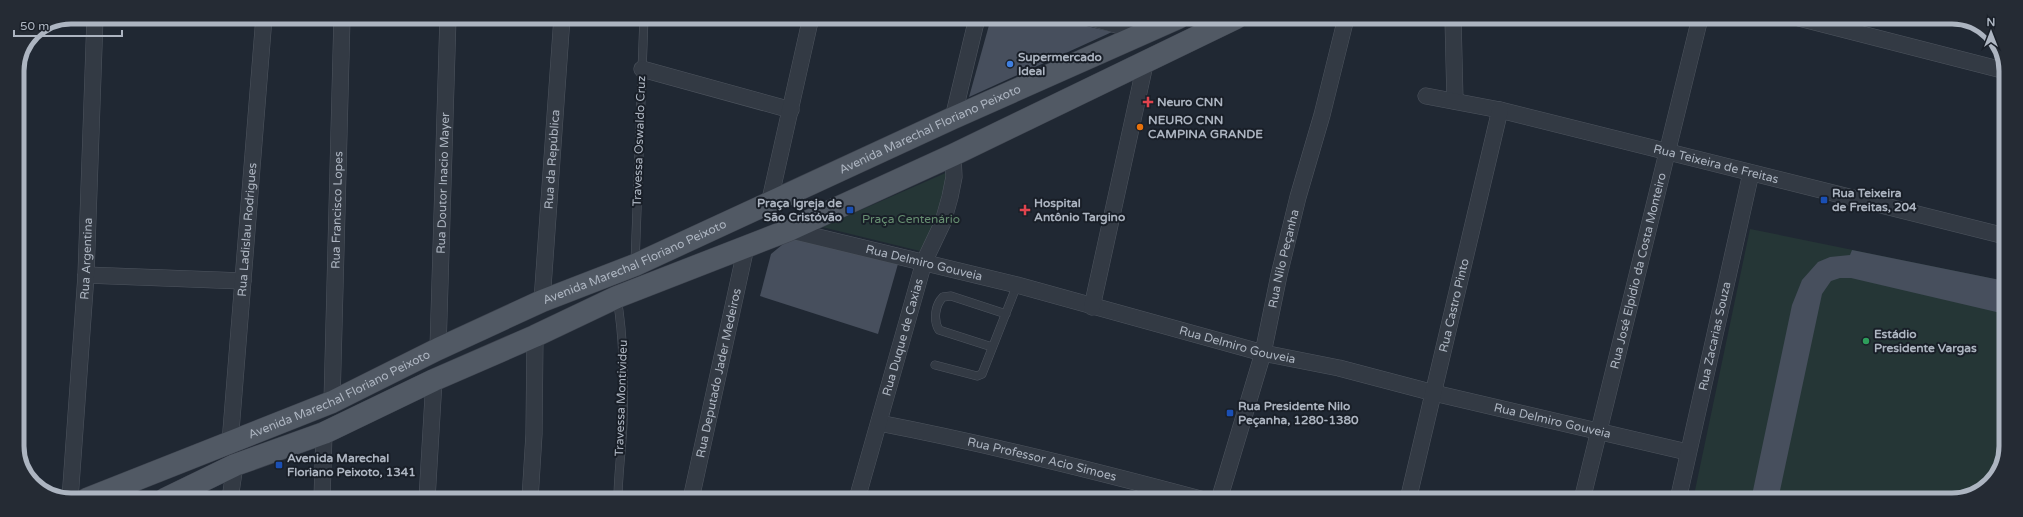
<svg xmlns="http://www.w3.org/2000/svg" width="2023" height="517" font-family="'Varela Round',sans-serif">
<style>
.green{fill:#253636}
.building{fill:#474f5d}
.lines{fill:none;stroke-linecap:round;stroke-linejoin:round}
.service-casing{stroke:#4e555f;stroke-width:9}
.minor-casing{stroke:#4e555f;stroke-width:17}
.primary-casing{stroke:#3d434e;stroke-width:23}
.service{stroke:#333a44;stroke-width:8}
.minor{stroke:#333a44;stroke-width:16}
.primary{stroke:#515964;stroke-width:22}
.shop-dot{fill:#3f7fe0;stroke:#191f28;stroke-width:1.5}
.health-dot{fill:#e0444e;stroke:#191f28;stroke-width:1.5}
.food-dot{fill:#e8710a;stroke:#191f28;stroke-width:1.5}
.transit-dot{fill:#1a4fb4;stroke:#191f28;stroke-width:1.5}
.leisure-dot{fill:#2e9e5b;stroke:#191f28;stroke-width:1.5}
.labels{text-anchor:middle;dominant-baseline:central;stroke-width:4;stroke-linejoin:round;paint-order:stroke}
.poi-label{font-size:12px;font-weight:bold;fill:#adb5c1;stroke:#191f28;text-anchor:start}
.street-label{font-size:12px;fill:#adb5c1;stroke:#191f28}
.park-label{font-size:12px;fill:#678f71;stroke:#191f28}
.rim{fill:none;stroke:#adb5c1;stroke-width:5}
</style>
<rect width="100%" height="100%" fill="#202833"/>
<path class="green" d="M950,171L932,254L822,227Z
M1750,229L2005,281V457L1987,487L1952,500H1693Z"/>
<path class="building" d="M991,18H1052L1112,32L969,97Z
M794,238L898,264L878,334L760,296L771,254L788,240Z
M1852,250L2005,281V314L1851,278H1840L1831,281L1822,294L1778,500H1751L1792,305L1802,280L1818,262L1830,257L1850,255Z
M2004,423L2005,457L1992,479Z"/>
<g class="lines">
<g class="service-casing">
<path id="service" d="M635,264L644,17
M617,298C624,339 624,381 623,423C622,448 618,474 618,499
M992,347L939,330C933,320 935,305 943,297L951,296L1006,314
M935,365L977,376L982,374L1017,285"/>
</g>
<g class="minor-casing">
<g id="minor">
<path d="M1092,18L1145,33"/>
<path d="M1453,18L1455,101"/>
<path d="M1799,18L2006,71"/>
<path d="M642,69L791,110"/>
<path id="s1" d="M1426,96L1500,110L2005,236"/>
<path d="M953,118L977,18"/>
<path d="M769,204L811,17"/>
<path id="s2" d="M789,230L1017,285L1263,353L1339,368L1434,393L1687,452"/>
<path d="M86,275L243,281"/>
<path id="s3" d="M542,301L562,17"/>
<path d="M1092,307L1146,60"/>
<path id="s4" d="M438,349L448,17"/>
<path id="s5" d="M332,402L342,17"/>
<path id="s6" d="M879,423C988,444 1096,471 1204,500"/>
<path id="s7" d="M230,443L264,17"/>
<path id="s8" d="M70,499L86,275L95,17"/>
<path d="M230,499L235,465"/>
<path d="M322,499L324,433"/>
<path d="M427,499L434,380"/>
<path d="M530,499L534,434L535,336"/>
<path id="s9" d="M691,499L746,247"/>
<path id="s10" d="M857,499L924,262L943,222L950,197L954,177L953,155"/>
<path id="s11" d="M1219,500L1263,353L1279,275L1298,197L1322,115L1346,18"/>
<path id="s12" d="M1408,500L1500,110"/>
<path id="s13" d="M1582,500L1700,18"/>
<path id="s14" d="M1678,500L1751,173"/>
</g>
</g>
<g class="primary-casing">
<g id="primary">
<path id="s15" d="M87,499L332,402L438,349L542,301L635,265L953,118L1178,18"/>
<path d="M165,499L235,465L324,433L434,380L535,336L617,297L789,230L953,155L1236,18"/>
</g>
</g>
<use href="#service" class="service"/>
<use href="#minor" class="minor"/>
<use href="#primary" class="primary"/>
</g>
<circle class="shop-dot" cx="1010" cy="64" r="4"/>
<g class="health-dot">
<path d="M1146 96h4v4h4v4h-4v4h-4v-4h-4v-4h4z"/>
<path d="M1023 204h4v4h4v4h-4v4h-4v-4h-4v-4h4z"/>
</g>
<circle class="food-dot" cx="1140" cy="127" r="4"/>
<g class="transit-dot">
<rect x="1820" y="196" width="8" height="8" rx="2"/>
<rect x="846" y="206" width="8" height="8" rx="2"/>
<rect x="1226" y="409" width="8" height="8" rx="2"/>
<rect x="275" y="461" width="8" height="8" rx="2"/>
</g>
<circle class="leisure-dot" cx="1866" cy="341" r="4"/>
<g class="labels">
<g class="poi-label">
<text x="1018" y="57">Supermercado<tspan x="1018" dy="14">Ideal</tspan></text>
<text x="1157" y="102">Neuro CNN</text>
<text x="1148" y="120">NEURO CNN<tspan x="1148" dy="14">CAMPINA GRANDE</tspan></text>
<text x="1832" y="193">Rua Teixeira<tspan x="1832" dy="14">de Freitas, 204</tspan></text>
<text x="842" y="203" text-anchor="end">Praça Igreja de<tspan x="842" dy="14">São Cristóvão</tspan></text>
<text x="1034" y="203">Hospital<tspan x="1034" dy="14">Antônio Targino</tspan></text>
<text x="1874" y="334">Estádio<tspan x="1874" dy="14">Presidente Vargas</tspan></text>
<text x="1238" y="406">Rua Presidente Nilo<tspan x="1238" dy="14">Peçanha, 1280-1380</tspan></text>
<text x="287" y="458">Avenida Marechal<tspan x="287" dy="14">Floriano Peixoto, 1341</tspan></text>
</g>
<g class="street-label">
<text stroke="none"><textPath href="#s15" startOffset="921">Avenida Marechal Floriano Peixoto</textPath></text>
<text transform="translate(639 141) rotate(-88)">Travessa Oswaldo Cruz</text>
<text stroke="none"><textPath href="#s3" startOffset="142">Rua da República</textPath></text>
<text stroke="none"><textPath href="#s1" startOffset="298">Rua Teixeira de Freitas</textPath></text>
<text stroke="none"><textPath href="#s4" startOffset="166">Rua Doutor Inacio Mayer</textPath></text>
<text stroke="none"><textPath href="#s5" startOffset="192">Rua Francisco Lopes</textPath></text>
<text stroke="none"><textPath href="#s7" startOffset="214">Rua Ladislau Rodrigues</textPath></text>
<text stroke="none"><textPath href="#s8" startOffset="241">Rua Argentina</textPath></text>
<text stroke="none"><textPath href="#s11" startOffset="250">Rua Nilo Peçanha</textPath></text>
<text stroke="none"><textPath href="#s15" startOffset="597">Avenida Marechal Floriano Peixoto</textPath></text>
<text stroke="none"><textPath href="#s2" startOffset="139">Rua Delmiro Gouveia</textPath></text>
<text stroke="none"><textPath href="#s13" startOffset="236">Rua José Elpídio da Costa Monteiro</textPath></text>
<text stroke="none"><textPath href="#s12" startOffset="200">Rua Castro Pinto</textPath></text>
<text stroke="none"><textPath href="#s14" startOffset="168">Rua Zacarias Souza</textPath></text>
<text stroke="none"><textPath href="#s10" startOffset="168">Rua Duque de Caxias</textPath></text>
<text stroke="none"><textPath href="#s2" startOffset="463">Rua Delmiro Gouveia</textPath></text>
<text stroke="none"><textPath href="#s9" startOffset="129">Rua Deputado Jader Medeiros</textPath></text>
<text stroke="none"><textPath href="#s15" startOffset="273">Avenida Marechal Floriano Peixoto</textPath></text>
<text transform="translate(621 398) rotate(-88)">Travessa Montivideu</text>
<text stroke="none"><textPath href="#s2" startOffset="787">Rua Delmiro Gouveia</textPath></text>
<text stroke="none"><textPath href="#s6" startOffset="167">Rua Professor Acio Simoes</textPath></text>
</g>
<g class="park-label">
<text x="911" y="219">Praça Centenário</text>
</g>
</g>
<path d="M0 0H2023V517H0ZM71 24H1952A47 47 0 0 1 1999 71V446A47 47 0 0 1 1952 493H71A47 47 0 0 1 24 446V71A47 47 0 0 1 71 24Z" fill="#252b34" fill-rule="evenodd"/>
<path class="rim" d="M71 24H1952A47 47 0 0 1 1999 71V446A47 47 0 0 1 1952 493H71A47 47 0 0 1 24 446V71A47 47 0 0 1 71 24Z"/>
<g transform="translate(1991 32)" stroke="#191f28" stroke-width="3" paint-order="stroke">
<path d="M0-3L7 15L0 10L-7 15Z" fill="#adb5c1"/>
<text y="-6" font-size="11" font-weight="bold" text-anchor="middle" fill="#adb5c1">N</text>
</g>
<path d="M14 30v6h108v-6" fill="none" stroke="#adb5c1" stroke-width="2"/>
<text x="20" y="30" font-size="12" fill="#adb5c1" stroke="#191f28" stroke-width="3" paint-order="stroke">50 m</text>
</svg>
